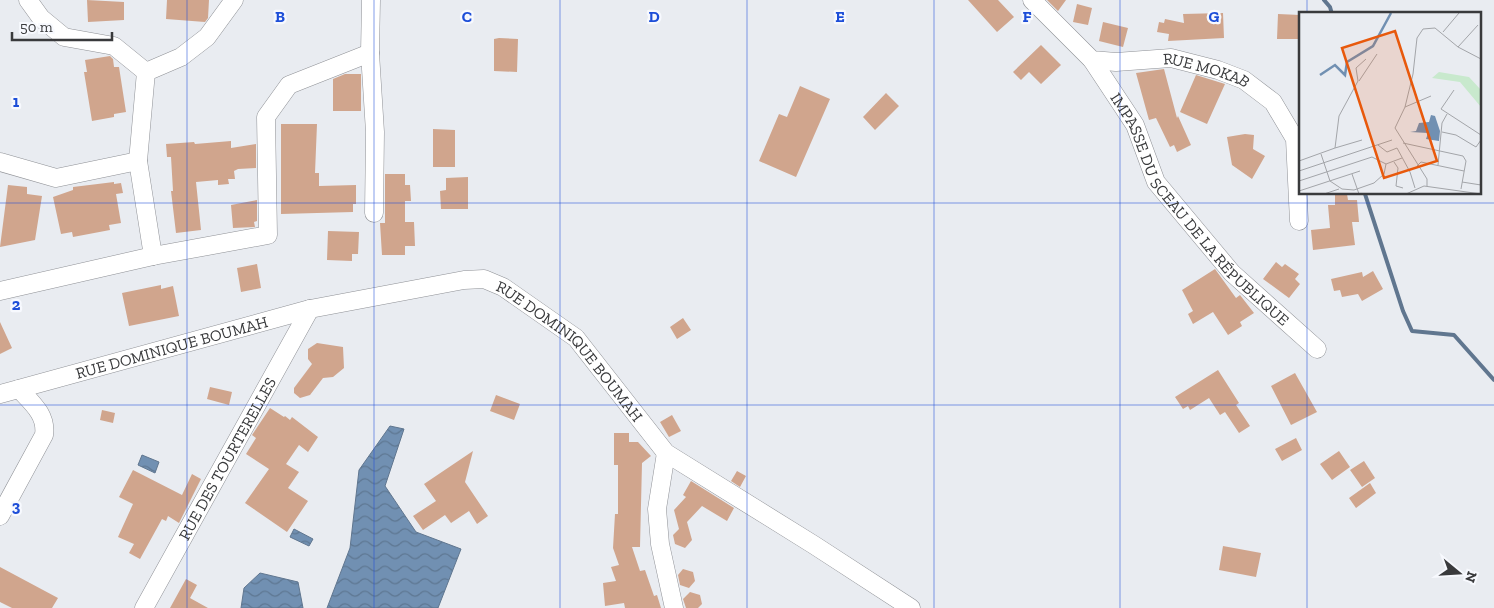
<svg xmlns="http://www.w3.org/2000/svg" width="1494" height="608" font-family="'Zilla Slab',serif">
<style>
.water{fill:url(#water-waves);stroke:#60768f}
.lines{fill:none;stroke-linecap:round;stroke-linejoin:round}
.stream{stroke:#60768f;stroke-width:4}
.building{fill:#d0a58d}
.minor-casing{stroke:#8f9196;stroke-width:19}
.minor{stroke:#fff;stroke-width:18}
.grid{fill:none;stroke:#1d4ed8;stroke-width:1;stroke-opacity:0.55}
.labels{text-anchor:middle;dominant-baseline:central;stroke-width:4.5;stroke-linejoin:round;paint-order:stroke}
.street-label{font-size:16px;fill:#393a3c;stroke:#f7f9fe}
.inset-river{fill:none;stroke:#7190b2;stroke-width:2.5}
.inset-road{fill:none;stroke:#a3a5a9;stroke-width:1}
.view{fill:#e8590c;fill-opacity:0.15;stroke:#e8590c;stroke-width:2.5}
.inset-edge{fill:none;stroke:#393a3c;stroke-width:2.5}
.grid-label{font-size:16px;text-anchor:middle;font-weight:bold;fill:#1d4ed8;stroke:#f7f9fe;stroke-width:4.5;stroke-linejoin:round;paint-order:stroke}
</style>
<defs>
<pattern id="water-waves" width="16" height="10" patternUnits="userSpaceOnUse" patternTransform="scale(1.25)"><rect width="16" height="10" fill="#7190b2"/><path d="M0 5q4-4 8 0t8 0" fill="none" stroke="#5e7792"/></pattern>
</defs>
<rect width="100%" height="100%" fill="#e9ecf1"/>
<path class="water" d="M390,426L404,429L385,486L416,532L461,549L438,608H327L350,548L359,470Z
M142,455L159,462L155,473L138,465Z
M294,529L313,539L309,546L290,537Z
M260,573L298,582L303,608H241L244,588Z"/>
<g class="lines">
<path class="stream" d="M1324,0L1330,7L1332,14
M1365,194L1403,311L1412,331L1454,335L1494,380"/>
</g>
<path class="building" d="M87,0L124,2V20L88,22Z
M167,0H209L208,18L205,22L166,19Z
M968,0H998L1014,17L997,32Z
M1047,0H1066L1058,11Z
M1077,4L1092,8L1088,25L1073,22Z
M1223,13L1224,38L1168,41L1169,34L1157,32L1159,22L1164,23L1165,19L1184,23L1183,14Z
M1278,14L1300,15V39H1277Z
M1103,22L1128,28L1123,47L1099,41Z
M499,38L518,39L517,72L494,71V39Z
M1041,45L1061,65L1041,84L1029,72L1021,80L1013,72Z
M110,56L113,59L114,67H119L126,112L114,114V117L92,121L84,72H87L85,60Z
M1164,69L1177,118L1178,116L1191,145L1177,152L1174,145L1170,147L1156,118L1149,120L1136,73Z
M345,74H361V111H333V79Z
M1196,75L1225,84L1207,124L1180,112Z
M800,86L830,99L796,177L759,161L779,114L787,117Z
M886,93L899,106L875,130L863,117Z
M281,124H317L315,173H319V186L356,185V204H353V212L281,214Z
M433,129L455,130V167H433Z
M1245,134L1254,135L1253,149L1265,156L1252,179L1232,165L1227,137Z
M231,141V148L256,144V168L238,169L234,171L235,179H228L229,184L218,185V180L196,182L201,230L176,233L171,191H173L171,157H167L166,144L194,142L195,144Z
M385,174H405V185H410L411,201H405V222H414L415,246H405V255H382L380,223H385Z
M468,177V209H441L440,191L446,190V178Z
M114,182V184L121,183L123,193L116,194L121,223L109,225L110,230L73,237L72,232L61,234L53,197L73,190V187Z
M8,185L27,187V194L42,196L35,240L0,247Z
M1335,194H1347L1348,200H1357L1359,222H1352L1355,245L1313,250L1311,230L1330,228L1328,205H1335Z
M257,200V221L254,222L255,227L233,228L231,205Z
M328,231L359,232L358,254H352V261L327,260Z
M1276,262L1282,267L1285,264L1299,274L1295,279L1300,284L1289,298L1263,279Z
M257,264L261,288L241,292L237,268Z
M1215,269L1236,298L1240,295L1254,313L1240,322L1242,326L1228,335L1213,312L1193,324L1188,314L1193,311L1182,290Z
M1373,271L1383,289L1362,301L1358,294L1342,297L1340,290L1334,291L1331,279L1362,272L1363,277Z
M161,285V289L173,286L179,316L129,326L122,293Z
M683,318L691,330L677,339L670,327Z
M0,322L12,348L0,354Z
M317,343L343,347L344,368L333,377L323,378L310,395L300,398L294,393V388L312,364L308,359V349Z
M1218,370L1239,403L1236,405L1250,426L1239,433L1225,412L1220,415L1209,398L1190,410L1188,406L1183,409L1175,397Z
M1295,373L1317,412L1291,425L1271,386Z
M210,387L232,392L229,405L207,399Z
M496,395L520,404L514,420L490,411Z
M270,408L284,417L285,416L290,420L292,417L318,437L308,452L299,445L286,464L299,472L288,488L308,501L287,532L245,503L269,469L246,454L256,438L252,435Z
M102,410L115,413L113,423L100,420Z
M672,415L681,431L669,437L660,422Z
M614,433H629V442H638L651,456L642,463L640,547H632L640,571L645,570L654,596L657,595L661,608H625L624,603L605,606L603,583L616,581L611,567L619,565L613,548L615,514H618V465H614Z
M1296,438L1302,450L1282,461L1275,449Z
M473,451L465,482L488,516L477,524L469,511L451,523L445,515L423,530L413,516L436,501L424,484Z
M1339,451L1350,467L1332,480L1320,464Z
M1364,461L1375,478L1362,487L1350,470Z
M133,470L182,495L192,474L201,479L179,523L168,516L166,521L162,519L140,559L129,553L134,544L118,537L133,504L119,497Z
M737,471L746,476L740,487L731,481Z
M691,481L734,508L727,521L702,506L687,522L692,540L685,548L675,544L673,535L679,529L674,510L686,497L683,495Z
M1370,483L1376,493L1356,508L1349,498Z
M1223,546L1261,553L1256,577L1219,570Z
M0,567L58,598L52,608H12L0,602Z
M683,569L693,572L695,581L689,588L680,585L678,575Z
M186,579L197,585L190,598L208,608H170Z
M690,592L700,595L702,604L698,608H686L683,599Z"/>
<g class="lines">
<g class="minor-casing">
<g id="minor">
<path d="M28,0L41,18L64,37L114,46L146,72"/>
<path d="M371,0L370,53L375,132L374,213"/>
<path id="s1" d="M1032,0L1092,60L1116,62L1171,58L1218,70L1244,80L1273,102L1295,139L1299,221"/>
<path id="s2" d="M1092,60L1135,125L1156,182L1232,273L1317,349"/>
<path d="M0,162L56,178L138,161"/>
<path d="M153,256L138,161L146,72L181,57L207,37L234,0"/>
<path d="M0,291L153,256L268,235L266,117L289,85L370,53"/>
<path id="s3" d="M0,394L310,309L464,280L484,279L503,287L576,338L666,453L814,545L911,608"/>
<path d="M666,453L657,509L660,544L674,608"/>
<path d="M0,516L44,435C47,415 32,403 19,389"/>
<path id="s4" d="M144,608L310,309"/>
</g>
</g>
<use href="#minor" class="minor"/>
</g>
<path class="grid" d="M187,0V608M374,0V608M560,0V608M747,0V608M934,0V608M1120,0V608M1307,0V14M1307,194V608M0,203H1494M0,405H1494"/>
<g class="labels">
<g class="street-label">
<text stroke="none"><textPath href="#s1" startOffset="201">RUE MOKAB</textPath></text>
<text stroke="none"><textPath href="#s2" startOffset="186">IMPASSE DU SCEAU DE LA RÉPUBLIQUE</textPath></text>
<text stroke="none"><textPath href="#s3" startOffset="178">RUE DOMINIQUE BOUMAH</textPath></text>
<text stroke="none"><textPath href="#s3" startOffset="612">RUE DOMINIQUE BOUMAH</textPath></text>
<text stroke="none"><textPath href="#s4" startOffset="171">RUE DES TOURTERELLES</textPath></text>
</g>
</g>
<g transform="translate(1299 12)">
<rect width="182" height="182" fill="#e9ecf1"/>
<path d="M140,60L170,65L182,78V95L161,70L133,66Z" fill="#c8e9cd"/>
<path d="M132,103L136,104L141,119L140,129L127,127L129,121L111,120L117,119L120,111L130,110Z" fill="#7190b2"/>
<path class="inset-river" d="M21,63L36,53L46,63L48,50L74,34L92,1"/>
<path class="inset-road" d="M144,20L160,1M159,35L179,13M60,69L78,42M155,78L142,97L182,123M106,95L132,84M143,120L157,123L177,135L182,128M104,131L164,144L167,149L162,177M79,133L88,140L98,136L111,160L116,176M36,136L63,128M22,142L31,169L43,177L55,178L75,171L85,162L87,152M0,149L36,136L40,104L59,69L57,56L67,47M95,150L99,156L97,174L104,176M139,153L143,111L148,102M118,154L122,150L165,159M0,159L93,128M53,162L60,182M0,169L73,145L87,152L103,146M163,170L182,173M128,174V167L96,116L106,95L114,62L118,26L124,17L136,16L159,35L182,47M0,179L61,159M25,182L40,177M107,182L125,174L182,182"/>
<path class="view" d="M96,19L138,149L85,166L43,36Z"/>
<rect width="182" height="182" class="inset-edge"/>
</g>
<g class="grid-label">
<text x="280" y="22">B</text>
<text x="467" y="22">C</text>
<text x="654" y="22">D</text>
<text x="840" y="22">E</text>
<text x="1027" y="22">F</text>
<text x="1214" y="22">G</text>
<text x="16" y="107">1</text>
<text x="16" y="310">2</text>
<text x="16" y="512">3</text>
</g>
<g transform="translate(1459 573) rotate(108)" stroke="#f7f9fe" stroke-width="4" paint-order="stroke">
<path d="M0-4L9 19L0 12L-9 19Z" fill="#393a3c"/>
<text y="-8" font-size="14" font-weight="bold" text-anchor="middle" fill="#393a3c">N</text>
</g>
<path d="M12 32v8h100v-8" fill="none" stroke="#393a3c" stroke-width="2.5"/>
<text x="20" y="32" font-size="15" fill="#393a3c" stroke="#f7f9fe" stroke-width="4" paint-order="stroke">50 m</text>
</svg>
